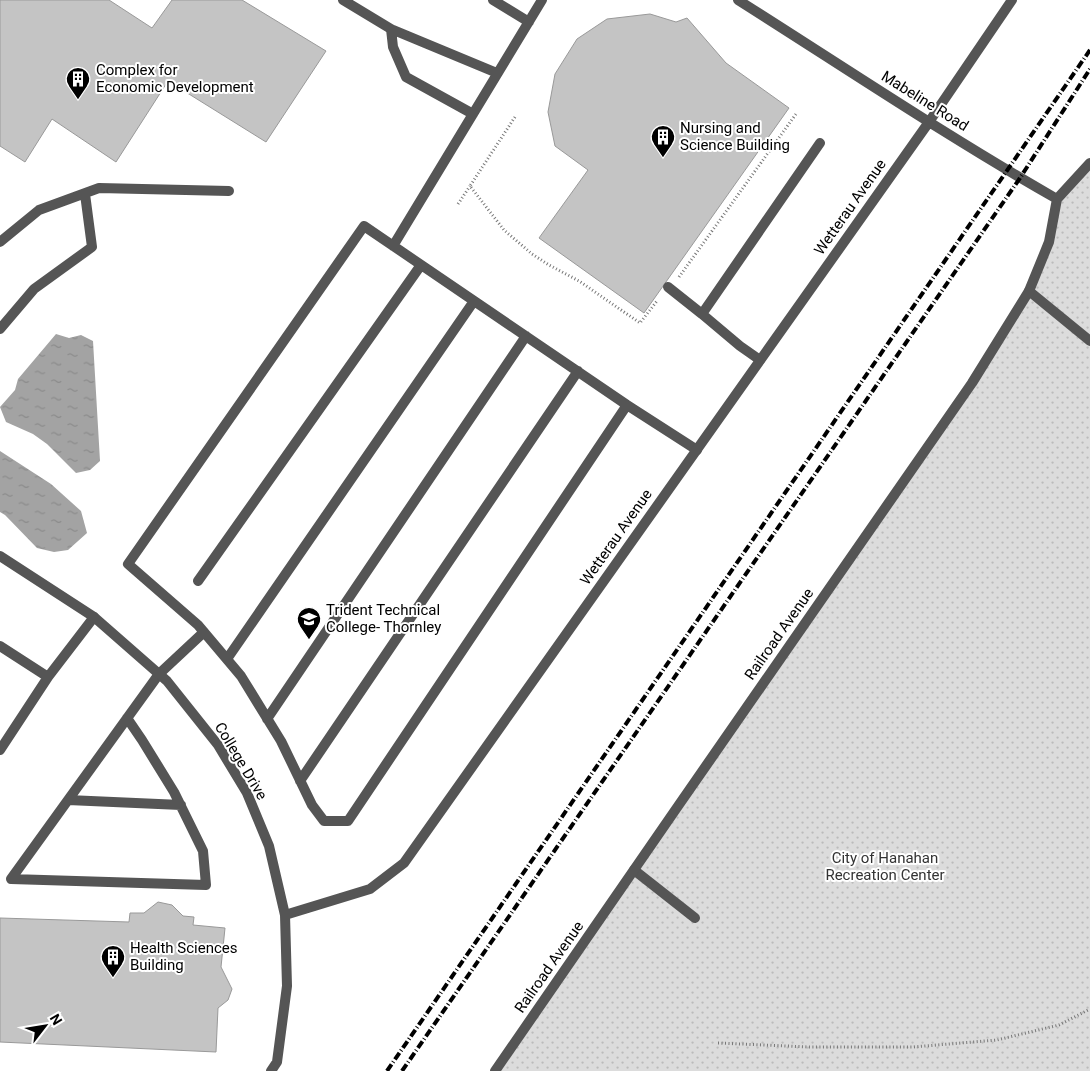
<svg xmlns="http://www.w3.org/2000/svg" width="1090" height="1071" font-family="Roboto,sans-serif">
<style>
.park{fill:url(#park-dots)}
.water{fill:url(#water-ripples)}
.building{fill:#c4c4c4;stroke:#999}
.lines{fill:none;stroke-linecap:round;stroke-linejoin:round}
.path{stroke:#777;stroke-width:3;stroke-dasharray:1 2.5;stroke-linecap:butt}
.lane{stroke:#555;stroke-width:10}
.street{stroke:#555;stroke-width:10}
.rail{stroke:#000;stroke-width:4;stroke-dasharray:8 2.5 1 2.5;stroke-linecap:butt}
.labels{text-anchor:middle;dominant-baseline:central;stroke-width:4;stroke-linejoin:round;paint-order:stroke}
.poi-label{font-size:15px;fill:#000;stroke:#fff;text-anchor:start}
.street-label{font-size:15px;fill:#000;stroke:#fff}
.park-label{font-size:15px;fill:#333;stroke:#fff}
</style>
<defs>
<pattern id="park-dots" width="8" height="8" patternUnits="userSpaceOnUse" patternTransform="scale(1.25)"><rect width="8" height="8" fill="#dcdcdc"/><path d="M2 2h.1M6 6h.1" fill="none" stroke="#bbb" stroke-width="1.8" stroke-linecap="round"/></pattern>
<pattern id="water-ripples" width="26" height="14" patternUnits="userSpaceOnUse" patternTransform="scale(1.25)"><rect width="26" height="14" fill="#a3a3a3"/><path d="M2 4q2-2 4 0t4 0M15 11q2-2 4 0t4 0" fill="none" stroke="#8b8b8b"/></pattern>
</defs>
<rect width="100%" height="100%" fill="#fff"/>
<path class="park" d="M1090,163V1071H495L1029,291L1057,199Z"/>
<path class="water" d="M56,334L69,338L81,335L93,341L100,461L90,470L76,473L47,444L33,434L6,422L0,407L15,390L18,379Z
M0,451L51,484L81,511L87,533L68,550L54,552L37,548L5,515L0,512Z"/>
<path class="building" d="M0,0H109L152,28L172,0H242L326,51L266,142L168,81L116,162L52,119L25,162L0,146Z
M650,14L676,22L687,18L726,63L789,108L644,313L539,238L588,170L555,146L548,112L555,74L577,39L607,19Z
M158,902L172,905L183,916L194,917L193,925L225,928L221,967L232,989L228,1000L218,1008L216,1052L0,1042V918L129,922L130,913H144Z"/>
<g class="lines">
<path class="path" d="M515,117L470,186L504,230L532,254L549,265L579,281L640,323L657,301
M458,204L470,186
M679,277L796,114
M718,1043L809,1047H913L997,1040L1059,1025L1090,1009"/>
<path class="lane" d="M343,0L391,29L497,73
M493,0L529,22
M391,29L393,47L406,77L473,114
M929,122L1012,0
M0,242L39,210L99,188L229,191
M393,246L542,0
M668,287L702,314
M1029,291L1090,341
M0,329L34,289L92,247L85,194
M760,360L740,346L702,314L820,143
M627,405L348,821H324L312,805L281,741L241,676L198,625L128,564L364,226L627,405L697,450
M198,581L421,265
M0,646L48,677L0,750
M227,659L474,301
M48,677L94,617
M127,718L142,740L174,792L203,851L206,885L11,879L159,674L204,632
M267,719L526,336
M300,781L578,371
M68,800L181,805
M634,870L695,918"/>
<path class="street" d="M738,0C844,67 948,137 1057,199
M1057,199L1090,163
M0,556L94,617L167,681L218,745L247,793L269,846L285,915L287,986L277,1062L271,1071
M285,915L370,889L404,863L929,122
M495,1071L676,809L972,383L1029,291L1049,242L1057,199"/>
<path class="rail" d="M387,1071L1090,50
M402,1071L1020,178L1090,69"/>
</g>
<defs>
<g id="building-pin" transform="scale(1.25)"><path d="M0 17L-7.5 6A9.5 9.5 0 1 1 7.5 6Z" fill="#000" stroke="#fff"/><path d="M-4-6H4V6H1V3H-1V6H-4ZM-2.5-4.3h1.7v1.8h-1.7ZM.8-4.3h1.7v1.8H.8ZM-2.5-1h1.7V.8h-1.7ZM.8-1h1.7V.8H.8Z" fill="#fff"/></g>
<g id="university-pin" transform="scale(1.25)"><path d="M0 17L-7.5 6A9.5 9.5 0 1 1 7.5 6Z" fill="#000" stroke="#fff"/><path d="M0-5L7-2L0 1L-7-2ZM-4 1L0 2.5L4 1V4Q0 6-4 4Z" fill="#fff"/></g>
</defs>
<g fill-rule="evenodd">
<use href="#building-pin" x="78" y="79"/>
<use href="#building-pin" x="663" y="137"/>
<use href="#university-pin" x="309" y="619"/>
<use href="#building-pin" x="113" y="957"/>
</g>
<g class="labels">
<g class="poi-label">
<text x="96" y="70">Complex for<tspan x="96" dy="17">Economic Development</tspan></text>
<text x="680" y="128">Nursing and<tspan x="680" dy="17">Science Building</tspan></text>
<text x="326" y="610">Trident Technical<tspan x="326" dy="17">College- Thornley</tspan></text>
<text x="130" y="948">Health Sciences<tspan x="130" dy="17">Building</tspan></text>
</g>
<g class="street-label">
<text transform="translate(925 101) rotate(32)">Mabeline Road</text>
<text transform="translate(850 207) rotate(-55)">Wetterau Avenue</text>
<text transform="translate(616 537) rotate(-55)">Wetterau Avenue</text>
<text transform="translate(779 634) rotate(-55)">Railroad Avenue</text>
<text transform="translate(241 761) rotate(59)">College Drive</text>
<text transform="translate(549 967) rotate(-55)">Railroad Avenue</text>
</g>
<g class="park-label">
<text x="885" y="858">City of Hanahan<tspan x="885" dy="17">Recreation Center</tspan></text>
</g>
</g>
<g transform="translate(45 1026) rotate(59)" stroke="#ffffff" stroke-width="4" paint-order="stroke">
<path d="M0-4L9 19L0 12L-9 19Z" fill="#000000"/>
<text y="-8" font-size="14" font-weight="bold" text-anchor="middle" fill="#000000">N</text>
</g>
</svg>
